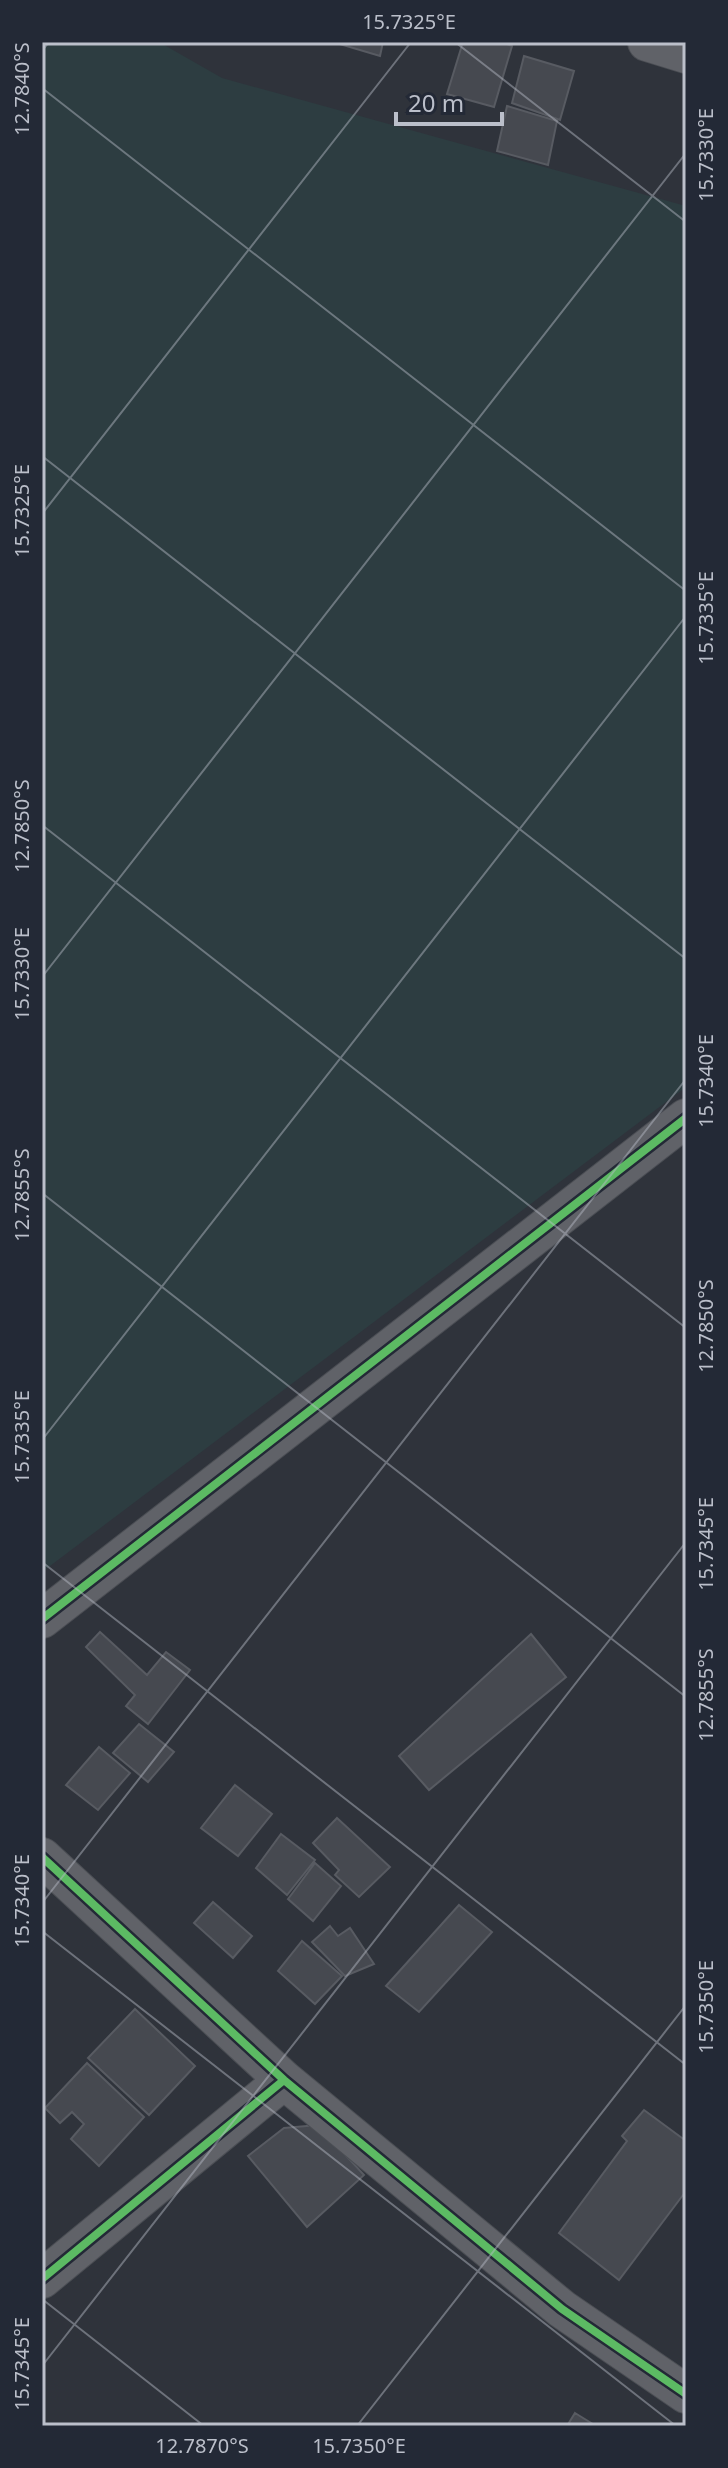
<svg xmlns="http://www.w3.org/2000/svg" width="728" height="2468" font-family="'Noto Sans',sans-serif">
<style>
.green{fill:#2d3d41}
.building{fill:#464950;stroke:#585b62;stroke-width:2}
.lines{fill:none;stroke-linecap:round;stroke-linejoin:round}
.street-casing{stroke:#4b4e54;stroke-width:40}
.street{stroke:#606268;stroke-width:38}
.cycleway-casing{stroke:#232936;stroke-width:13}
.cycleway{stroke:#5cba63;stroke-width:8}
.ticks{fill:none;stroke:#bbbfca;stroke-width:2;stroke-opacity:0.45}
.neatline{fill:none;stroke:#bbbfca;stroke-width:3}
.ticks-label{font-size:20px;text-anchor:middle;fill:#bbbfca}
</style>
<rect width="100%" height="100%" fill="#2f333b"/>
<path class="green" d="M42,42H159L222,78L686,206V1087L42,1572Z"/>
<path class="building" d="M333,42H383L380,56Z
M463,42H501L512,46L494,107L447,94Z
M524,56L574,71L560,120L512,103Z
M507,106L557,121L548,165L497,151Z
M100,1632L147,1675L166,1652L190,1670L148,1724L126,1706L135,1695L86,1647Z
M531,1634L566,1677L429,1790L399,1756Z
M139,1724L174,1752L148,1782L113,1753Z
M99,1747L130,1773L98,1810L66,1785Z
M235,1785L272,1814L238,1856L201,1828Z
M337,1818L390,1867L359,1897L335,1875L339,1870L313,1843Z
M281,1834L315,1860L287,1895L256,1868Z
M315,1863L341,1886L313,1921L288,1899Z
M213,1902L252,1936L233,1958L194,1923Z
M459,1905L492,1932L419,2012L386,1986Z
M330,1926L338,1936L350,1928L374,1964L345,1976L312,1942Z
M302,1941L342,1976L315,2004L278,1971Z
M135,2009L195,2066L149,2115L88,2058Z
M87,2063L144,2117L99,2166L71,2139L84,2124L72,2112L60,2123L45,2108Z
M644,2110L686,2141V2191L619,2280L559,2233L627,2141L622,2136Z
M318,2125L364,2175L307,2227L248,2156L284,2128Z
M575,2413L596,2426H567Z"/>
<g class="lines">
<g class="street-casing">
<path id="street" d="M647,42L686,54
M42,1619L686,1118
M42,1857L284,2080L562,2309L686,2394
M42,2279L284,2080"/>
</g>
<use href="#street" class="street"/>
<g class="cycleway-casing">
<path id="cycleway" d="M42,1619L686,1118
M42,1857L284,2080L562,2309L686,2394
M42,2279L284,2080"/>
</g>
<use href="#cycleway" class="cycleway"/>
</g>
<path class="ticks" d="M455,42L686,222M42,51L49,42M42,88L686,591M42,456L686,959M42,514L411,42M42,825L686,1328M42,977L686,153M42,1193L686,1697M42,1440L686,616M42,1562L686,2065M42,1903L686,1079M42,1931L676,2426M42,2299L204,2426M42,2366L686,1542M357,2426L686,2005"/>
<rect width="728" height="2468" fill="none" stroke="#232936" stroke-width="88"/>
<path d="M396 112v12h106v-12" fill="none" stroke="#bbbfca" stroke-width="4"/>
<text x="408" y="112" font-size="24" fill="#bbbfca" stroke="#232936" stroke-width="6" paint-order="stroke">20 m</text>
<rect x="44" y="44" width="640" height="2380" class="neatline"/>
<g class="ticks-label">
<text x="409" y="29">15.7325°E</text>
<text transform="translate(22 89) rotate(-90)" y="7">12.7840°S</text>
<text transform="translate(706 155) rotate(-90)" y="7">15.7330°E</text>
<text transform="translate(22 511) rotate(-90)" y="7">15.7325°E</text>
<text transform="translate(706 618) rotate(-90)" y="7">15.7335°E</text>
<text transform="translate(22 826) rotate(-90)" y="7">12.7850°S</text>
<text transform="translate(22 974) rotate(-90)" y="7">15.7330°E</text>
<text transform="translate(706 1081) rotate(-90)" y="7">15.7340°E</text>
<text transform="translate(22 1195) rotate(-90)" y="7">12.7855°S</text>
<text transform="translate(706 1326) rotate(-90)" y="7">12.7850°S</text>
<text transform="translate(22 1437) rotate(-90)" y="7">15.7335°E</text>
<text transform="translate(706 1544) rotate(-90)" y="7">15.7345°E</text>
<text transform="translate(706 1695) rotate(-90)" y="7">12.7855°S</text>
<text transform="translate(22 1901) rotate(-90)" y="7">15.7340°E</text>
<text transform="translate(706 2007) rotate(-90)" y="7">15.7350°E</text>
<text transform="translate(22 2364) rotate(-90)" y="7">15.7345°E</text>
<text x="202" y="2453">12.7870°S</text>
<text x="359" y="2453">15.7350°E</text>
</g>
</svg>
